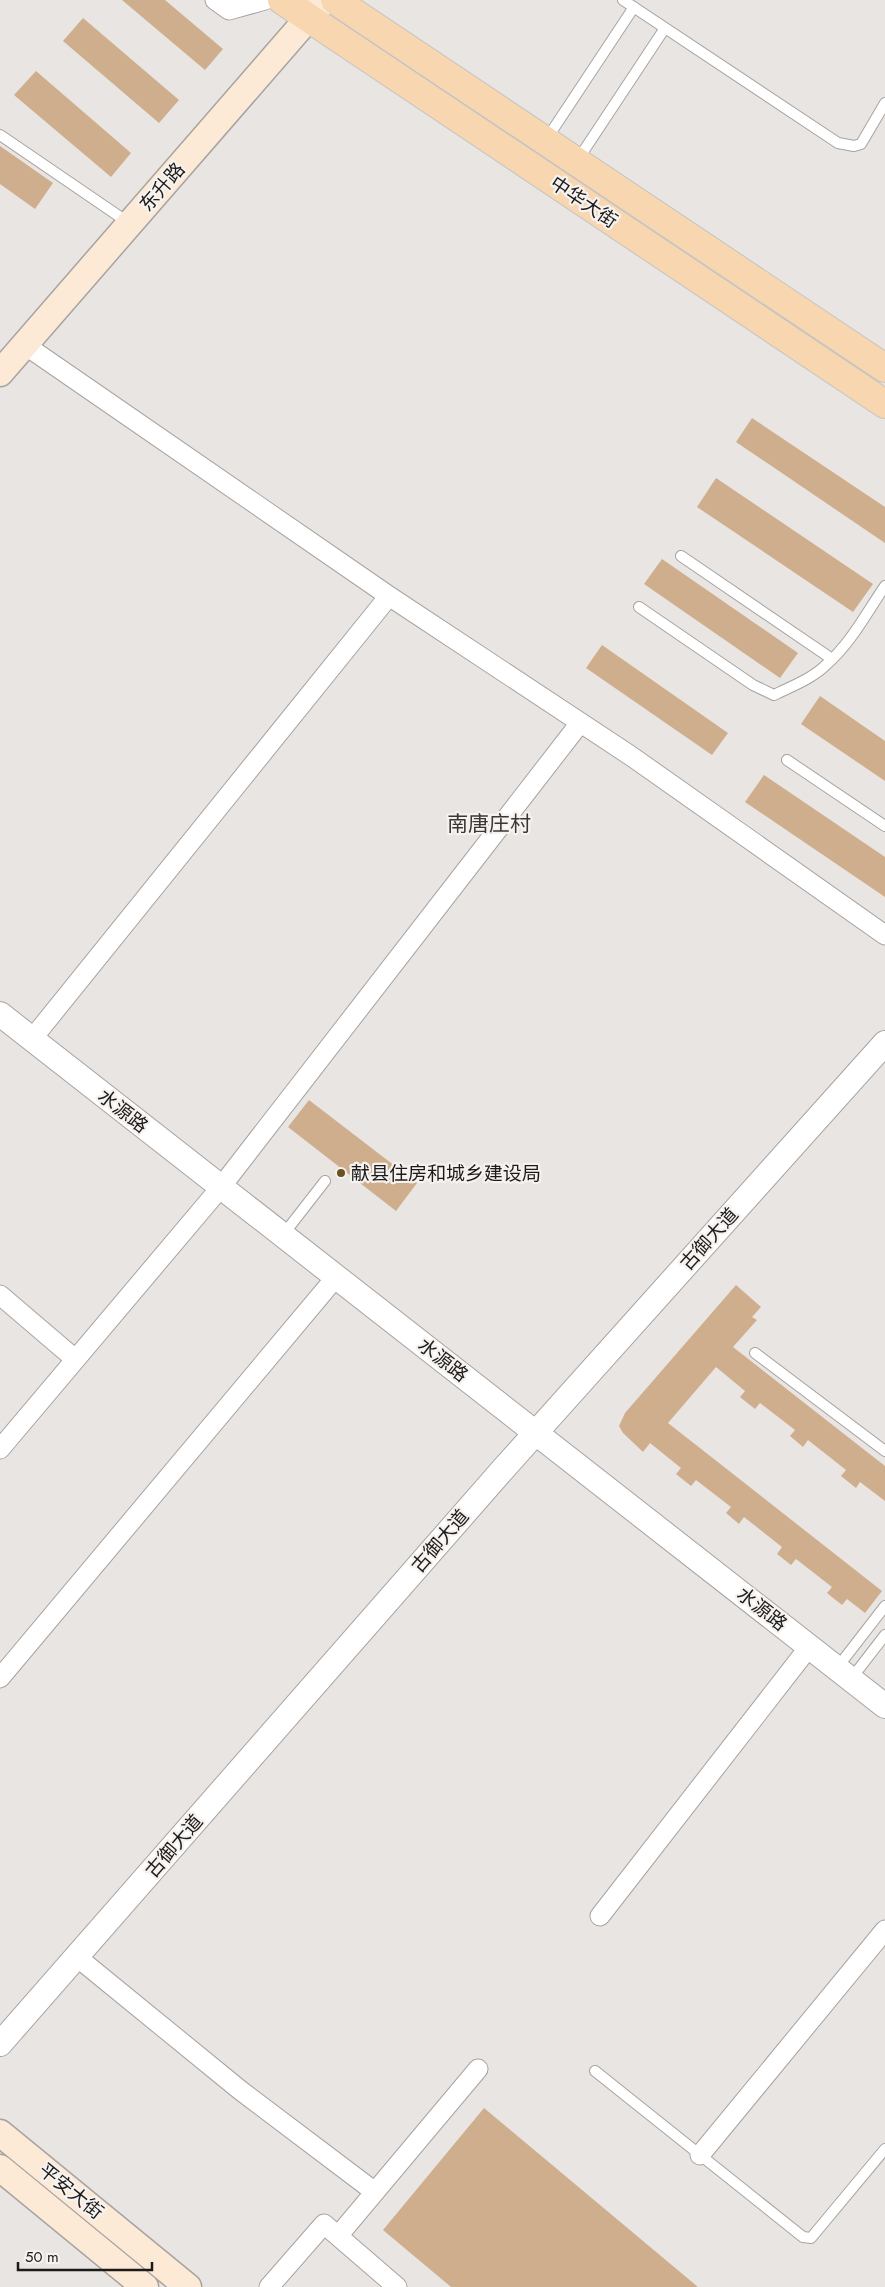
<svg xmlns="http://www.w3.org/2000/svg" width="885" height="2287" font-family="Jost,'Noto Sans SC',sans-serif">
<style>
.building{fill:#cfae8e}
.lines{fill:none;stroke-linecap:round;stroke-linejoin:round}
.service-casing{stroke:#a7a3a0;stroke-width:12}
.minor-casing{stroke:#a7a3a0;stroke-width:21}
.tertiary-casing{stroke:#a7a3a0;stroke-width:26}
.secondary-casing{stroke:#a7a3a0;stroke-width:29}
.primary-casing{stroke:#c4c4c3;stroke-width:30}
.service{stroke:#fff;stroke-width:10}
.minor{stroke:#fff;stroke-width:19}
.tertiary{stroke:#fff;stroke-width:24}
.secondary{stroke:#fcead7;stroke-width:26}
.primary{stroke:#f8d6af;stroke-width:28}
.poi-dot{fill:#6a5122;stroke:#f6f2ef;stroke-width:2}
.labels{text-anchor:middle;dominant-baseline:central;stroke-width:4.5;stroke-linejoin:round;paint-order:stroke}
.street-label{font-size:19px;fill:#1c1b1a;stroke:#f6f2ef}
.poi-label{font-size:19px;fill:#1c1b1a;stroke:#f6f2ef;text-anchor:start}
.quarter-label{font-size:21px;fill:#3a3735;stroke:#f6f2ef}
</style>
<rect width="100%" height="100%" fill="#e9e5e2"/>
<path class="building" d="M122,0H165L223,49L205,70Z
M83,18L179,100L159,123L63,41Z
M36,71L131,153L111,177L14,95Z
M0,146L53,183L35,209L0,184Z
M752,418L885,507V543L736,442Z
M716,478L873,584L853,612L697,507Z
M662,559L798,653L780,678L644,584Z
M602,645L728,733L712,755L586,668Z
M820,696L885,741V781L801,724Z
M764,775L885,857V897L745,802Z
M309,1100L417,1183L396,1211L288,1127Z
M736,1285L761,1307L752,1317L757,1320L733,1347L885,1466V1501L860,1482L856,1488L841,1476L846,1470L808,1440L803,1447L790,1436L795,1430L760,1403L755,1409L740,1397L745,1391L716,1367L668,1423L882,1591L865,1613L847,1599L842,1605L827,1593L832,1587L796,1559L791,1565L777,1554L782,1547L744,1517L739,1524L726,1513L731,1507L696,1480L691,1486L676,1474L681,1468L650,1443L643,1452L623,1433L619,1426L625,1413Z
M484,2108L698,2287H451L383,2230Z"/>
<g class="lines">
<g class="service-casing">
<path id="service" d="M623,0L838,143L854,146L861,144L885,103
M0,135L129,223
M546,140L634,7
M577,161L665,28
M681,556L832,659
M639,607L753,685L774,695C792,686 812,679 827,664C851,643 867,612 885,586
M787,760L885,826
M283,1235L325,1181
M755,1353L885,1451
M837,1668L885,1606
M851,1679L885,1635
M595,2071L803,2237L811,2238L885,2149"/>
</g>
<g class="minor-casing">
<path id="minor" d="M215,0L229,10L265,0
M25,345L389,596L631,756L885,935
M32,1039L389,596
M0,1295L75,1359
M0,1449L221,1187L580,723
M0,1678L336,1277
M600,1916L809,1647
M77,1957L240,2090L375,2192
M700,2155L885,1930
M338,2236L478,2069
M269,2287L324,2224L397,2287"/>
</g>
<g class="tertiary-casing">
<path id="tertiary" d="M0,1014L885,1706
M0,2044L505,1467L885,1043"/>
</g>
<g class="secondary-casing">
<path id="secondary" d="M0,373L324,0
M0,2133L188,2287
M0,2168L145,2287"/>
</g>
<g class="primary-casing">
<path id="primary" d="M282,0L885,404
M335,0L885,368"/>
</g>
<use href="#service" class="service"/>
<use href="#minor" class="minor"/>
<use href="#tertiary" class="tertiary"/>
<use href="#secondary" class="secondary"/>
<use href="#primary" class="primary"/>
</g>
<circle class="poi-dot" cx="341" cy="1173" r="5"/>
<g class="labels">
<g class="street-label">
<text transform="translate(162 187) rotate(-49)">东升路</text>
<text transform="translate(584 202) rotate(34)">中华大街</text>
<text transform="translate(123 1111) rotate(38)">水源路</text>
<text transform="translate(709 1239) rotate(-48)">古御大道</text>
<text transform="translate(443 1360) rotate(38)">水源路</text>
<text transform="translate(440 1541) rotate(-49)">古御大道</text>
<text transform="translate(762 1609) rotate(38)">水源路</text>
<text transform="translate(174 1846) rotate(-49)">古御大道</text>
<text transform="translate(71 2191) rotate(39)">平安大街</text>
</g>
<g class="poi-label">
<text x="351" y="1173">献县住房和城乡建设局</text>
</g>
<g class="quarter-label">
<text x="489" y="824">南唐庄村</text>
</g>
</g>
<path d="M18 2262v8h134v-8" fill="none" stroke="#1c1b1a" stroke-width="2.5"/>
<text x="25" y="2262" font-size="15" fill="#1c1b1a" stroke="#f6f2ef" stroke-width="4" paint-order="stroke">50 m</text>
</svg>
